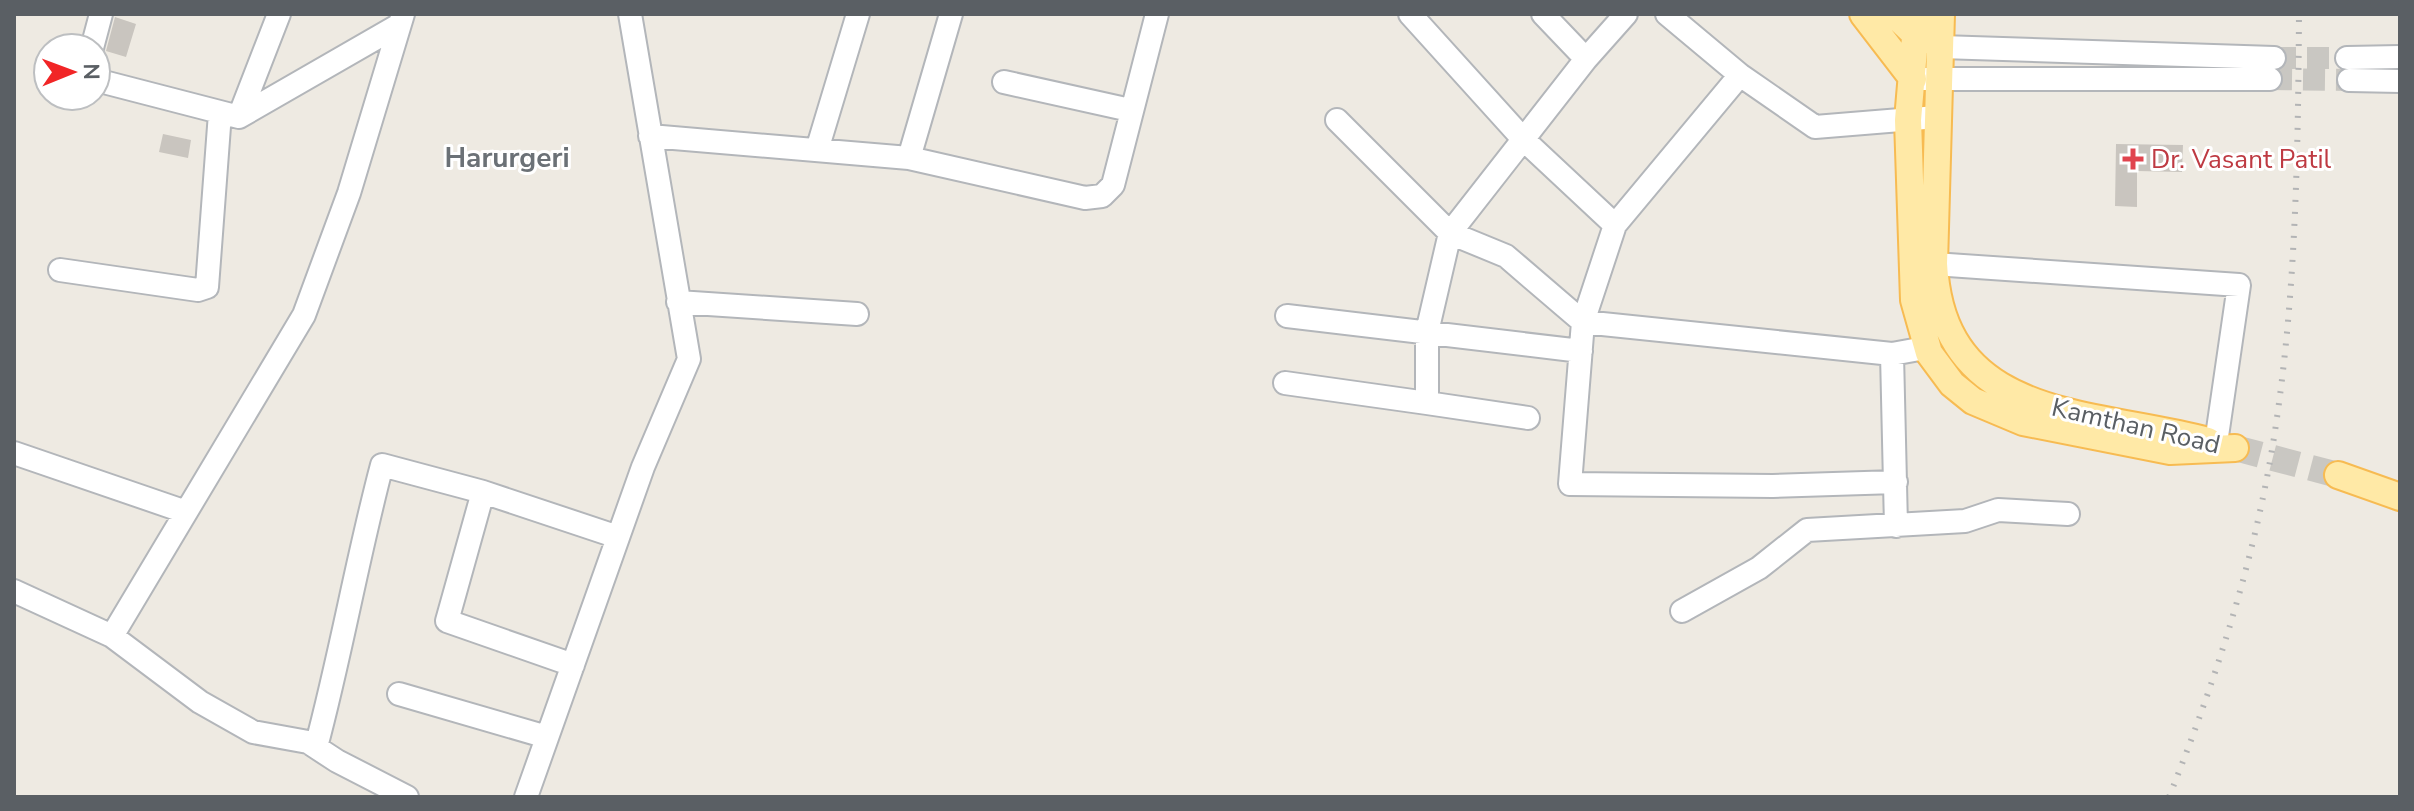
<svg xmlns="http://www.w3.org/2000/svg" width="2414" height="811" font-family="'Nunito Sans',sans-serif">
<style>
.building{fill:#c9c5bf}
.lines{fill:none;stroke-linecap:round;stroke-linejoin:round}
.minor-tunnel{stroke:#c9c7c2;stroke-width:22;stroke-dasharray:22 11;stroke-linecap:butt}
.major-tunnel{stroke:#c9c7c2;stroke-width:26;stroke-dasharray:26 13;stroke-linecap:butt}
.minor-casing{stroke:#b3b6ba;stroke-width:26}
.major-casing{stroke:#f7bb52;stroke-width:30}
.minor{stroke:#fff;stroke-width:22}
.major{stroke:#ffe9a6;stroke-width:26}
.rail{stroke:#b3b4b5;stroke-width:6;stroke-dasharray:2 10;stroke-linecap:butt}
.health-dot{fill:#e0444e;stroke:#fff;stroke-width:3}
.labels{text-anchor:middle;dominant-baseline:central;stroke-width:6;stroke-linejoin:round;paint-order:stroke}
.health-label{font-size:26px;fill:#be3a42;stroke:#fff;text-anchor:start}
.street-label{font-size:26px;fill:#5a5f64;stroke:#fff}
.neighbourhood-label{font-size:28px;font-weight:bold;fill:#6b7176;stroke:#fff}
</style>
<rect width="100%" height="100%" fill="#eeeae2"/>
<path class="building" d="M115,17L136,24L126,57L106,51Z
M163,134L191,140L188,158L159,152Z
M2116,144L2183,145L2182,172L2137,171V207L2115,206Z"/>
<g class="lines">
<path class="minor-tunnel" d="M2274,58H2347
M2270,79L2349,80"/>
<path class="major-tunnel" d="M2235,448L2338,475"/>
<g class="minor-casing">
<path id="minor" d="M1410,14L1524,140L1615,225
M1543,14L1586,59
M1667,14L1740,75L1815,127L1937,117
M1941,47L2274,58
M92,48L101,14
M2347,58L2400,57
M1740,75L1615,225L1583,322L1570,484L1773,486L1896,482
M1913,79H2270
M96,80L239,117L399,25
M2349,80L2400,81
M1004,82L1130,110
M239,117L279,14
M1337,120L1450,233L1506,256L1583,322L1892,354L1925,348
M650,136L909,158L1085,198L1102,196L1113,185L1157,14
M817,150L858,14
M909,158L951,14
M1934,264L2239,285L2216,443
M60,270L198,290L207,287L220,113
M678,302L857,314
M1287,316L1581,351
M1892,354L1896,526
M1285,383L1427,403V332L1450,233L1586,59L1626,14
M1427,403L1528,418
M14,453L186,512
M483,492L618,537
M14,591L112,636L200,702L253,732L308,742L337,761L407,797
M1682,611L1759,568L1807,530L1965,521L1998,510L2068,514
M112,636L304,315L349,193L403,14
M399,694L547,737
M316,747C341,654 357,559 382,465L483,492L447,621L573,665
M526,797L643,467L689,359L630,14"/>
</g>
<g class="major-casing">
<path id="major" d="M1863,14L1913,79
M1894,14L1917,36L1927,40
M1917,14L1908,120L1914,300L1929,353L1952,384L1973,401L2023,422L2170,451L2235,448
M1941,14L1934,264C1942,422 2091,410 2208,441
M2338,475L2400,497"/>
</g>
<use href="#minor" class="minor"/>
<use href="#major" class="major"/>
<path class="rail" d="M2169,797C2216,680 2256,556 2275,431C2296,293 2298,153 2299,14"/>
</g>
<path class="health-dot" d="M2129 147h8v8h8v8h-8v8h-8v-8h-8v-8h8z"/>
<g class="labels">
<g class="health-label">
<text x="2151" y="159">Dr. Vasant Patil</text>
</g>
<g class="street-label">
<text transform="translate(2136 426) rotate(13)">Kamthan Road</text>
</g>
<g class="neighbourhood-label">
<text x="507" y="158">Harurgeri</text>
</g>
</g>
<rect width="2414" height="811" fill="none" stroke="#5a5f64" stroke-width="32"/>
<g transform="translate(72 72) rotate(89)"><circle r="38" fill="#ffffff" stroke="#bdbfc1" stroke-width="2"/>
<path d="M0-6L14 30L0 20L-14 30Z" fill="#f12526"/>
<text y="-12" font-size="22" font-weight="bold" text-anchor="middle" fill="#5a5f64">N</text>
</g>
</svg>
